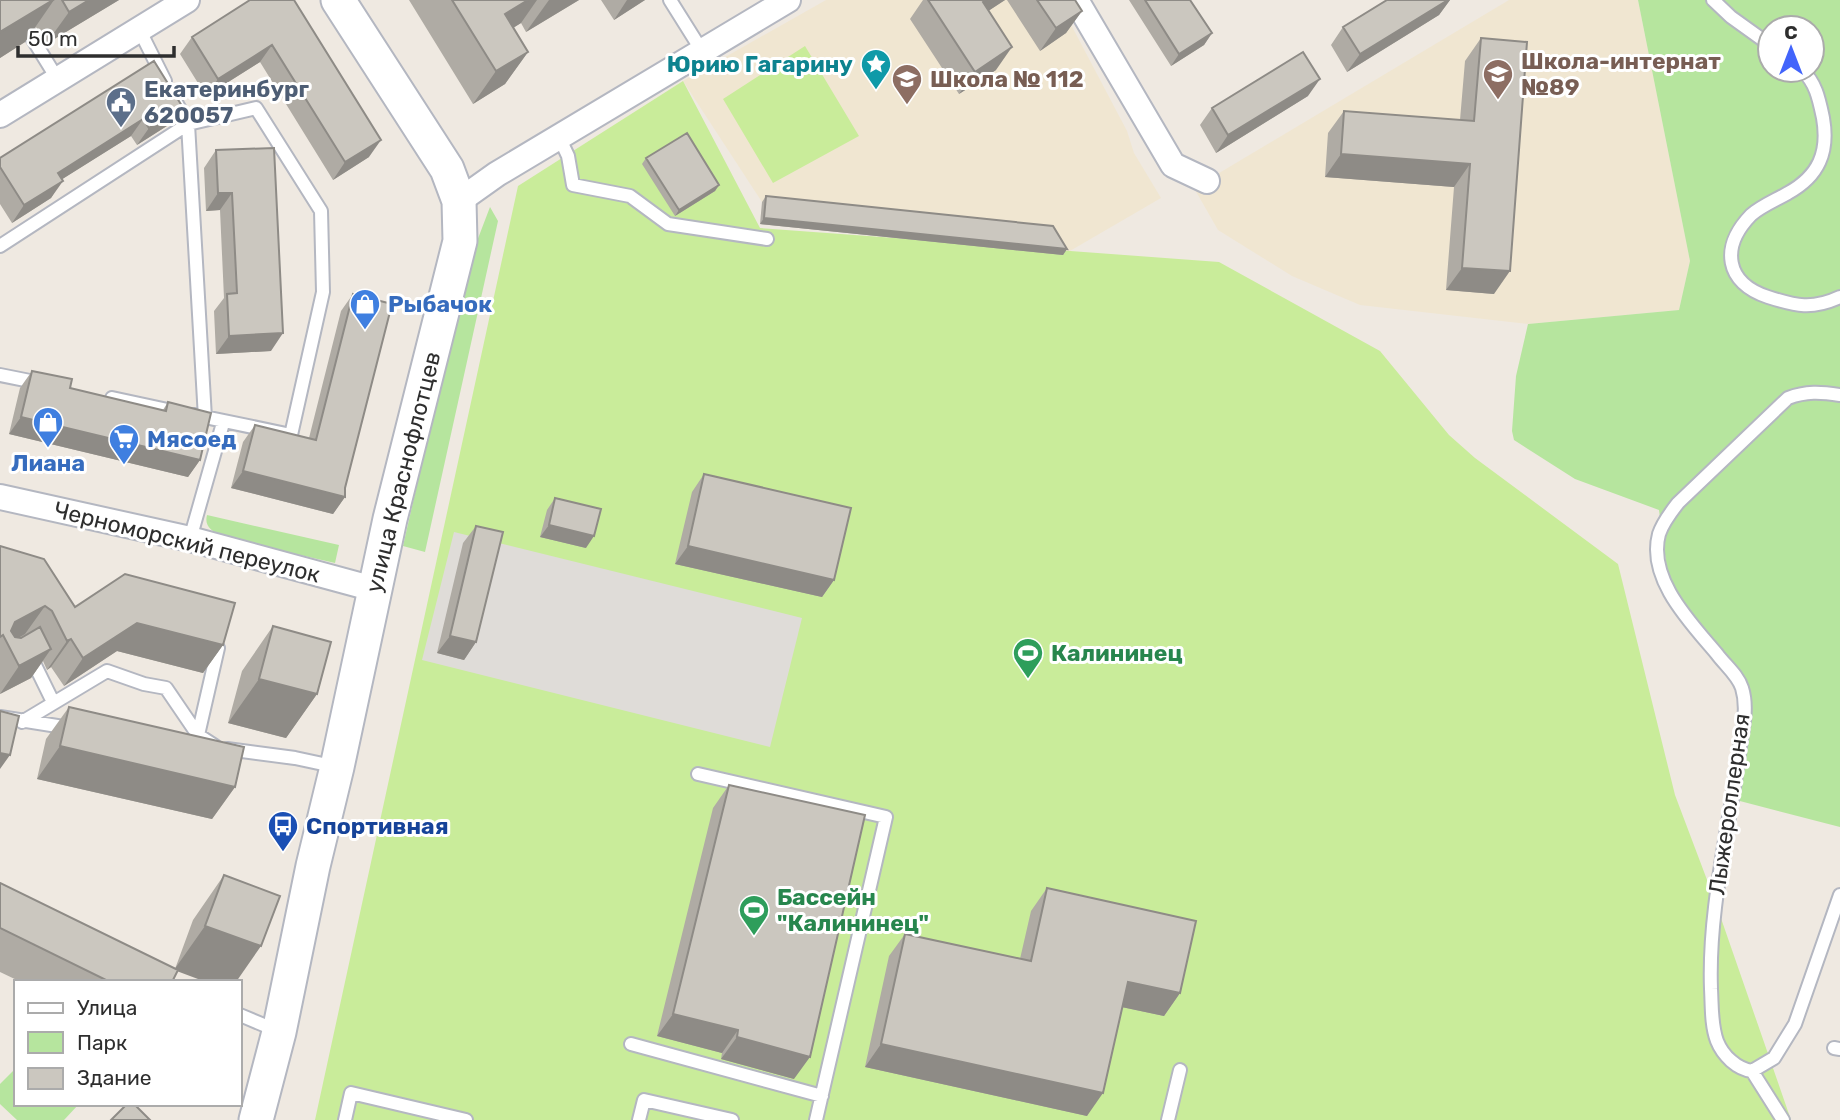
<svg xmlns="http://www.w3.org/2000/svg" width="1840" height="1120" font-family="Rubik,sans-serif">
<style>
.education{fill:#f0e6d1}
.green{fill:#b6e59e;fill-rule:evenodd}
.pitch{fill:#c9ec9a}
.plaza{fill:#dfdcd8}
.lines{fill:none;stroke-linecap:round;stroke-linejoin:round}
.service-casing{stroke:#b4b7c1;stroke-width:16}
.minor-casing{stroke:#b4b7c1;stroke-width:28}
.secondary-casing{stroke:#b4b7c1;stroke-width:37}
.service{stroke:#fff;stroke-width:12}
.minor{stroke:#fff;stroke-width:24}
.secondary{stroke:#fff;stroke-width:33}
.wall{fill:#afaba4}
.shaded-wall{fill:#8e8b86}
.building{fill:#cbc7bf;stroke:#8e8b86;stroke-width:2}
.labels{text-anchor:middle;dominant-baseline:central;stroke-width:6;stroke-linejoin:round;paint-order:stroke}
.education-label{font-size:23px;font-weight:bold;fill:#785e54;stroke:#fff;text-anchor:start}
.culture-label{font-size:23px;font-weight:bold;fill:#0d838f;stroke:#fff;text-anchor:end}
.service-label{font-size:23px;font-weight:bold;fill:#4e5e75;stroke:#fff;text-anchor:start}
.shop-label{font-size:23px;font-weight:bold;fill:#366cbe;stroke:#fff;text-anchor:start}
.street-label{font-size:23px;fill:#2e2e2e;stroke:#fff}
.leisure-label{font-size:23px;font-weight:bold;fill:#27864d;stroke:#fff;text-anchor:start}
.transit-label{font-size:23px;font-weight:bold;fill:#164399;stroke:#fff;text-anchor:start}
</style>
<rect width="100%" height="100%" fill="#efe9e1"/>
<path class="education" d="M826,0H1058L1127,131L1134,153L1161,198L1063,255L1049,232L762,202L683,81Z
M1509,0H1638L1690,261L1679,310L1528,324L1360,305L1292,276L1218,230L1194,188Z"/>
<path class="green" d="M1638,0H1840V827L1736,800L1750,691L1671,599L1659,510L1575,479L1514,440L1512,431L1516,376L1528,324L1679,310L1690,261ZM1770,28H1812V70H1770Z
M490,207L498,221L425,552L403,546L466,270Z
M207,515L339,545L335,563L221,537C212,530 204,527 207,515Z
M16,1068V1104H79L64,1120H17L0,1104V1084Z"/>
<path class="pitch" d="M805,46L859,136L773,183L723,99Z
M683,81L760,228L1219,262L1380,351L1449,435L1475,458L1618,564L1675,795L1715,901L1791,1120H315L518,186Z"/>
<path class="plaza" d="M454,532L802,618L770,747L422,660Z"/>
<g class="lines">
<g class="service-casing">
<path id="service" d="M670,0L702,51
M1713,0L1731,17L1770,45
M26,28L58,80
M139,29L165,81
M1802,70C1816,83 1819,99 1823,118C1829,152 1819,176 1788,193C1776,200 1761,206 1751,215C1720,247 1725,283 1768,297C1796,306 1812,310 1840,297
M173,97L188,124L205,418
M559,137L568,156L573,185L630,196L668,224L767,239
M0,246L188,124L256,108L321,211L323,292L291,435L195,415
M0,375L40,383
M1840,395C1821,392 1806,391 1788,398L1678,503C1671,512 1663,522 1659,534C1647,579 1691,623 1717,654C1725,665 1738,675 1742,688C1748,707 1743,728 1740,746C1730,827 1708,907 1711,989C1712,1006 1711,1025 1717,1041C1723,1056 1737,1069 1752,1071L1774,1058L1795,1024L1840,895
M112,398L177,412
M190,539L223,423
M30,655L53,702
M0,717L70,728
M22,722L107,671L144,684L166,688L198,735L215,746
M198,735L218,648
M227,749L295,758L337,767
M698,774L886,817L816,1120
M240,1015L278,1031
M631,1044L822,1096
M1834,1048L1840,1049
M1752,1071L1783,1120
M345,1120L351,1093L466,1120
M639,1120L644,1100L732,1120
M1168,1120L1180,1070"/>
</g>
<g class="minor-casing">
<path id="minor" d="M1076,0L1173,165L1207,181
M0,115L187,0
M459,201L497,174L788,0
M0,497L190,539L374,589"/>
</g>
<g class="secondary-casing">
<path id="secondary" d="M256,1120L279,1032L313,866L337,767L390,519L460,241L459,201L447,169L338,0"/>
</g>
<use href="#service" class="service"/>
<use href="#minor" class="minor"/>
<use href="#secondary" class="secondary"/>
</g>
<path class="wall" d="M0,0H119L46,44L36,27L25,42L0,58Z
M250,0L369,157L333,180L260,62L206,96L180,54L192,37Z
M409,0H579L526,32L521,23L513,28L528,52L505,84L473,104Z
M601,0H645L614,20Z
M923,0H1005L988,11L996,70L959,94L910,19Z
M1007,0H1075L1082,11L1066,33L1040,51Z
M1129,0H1190L1212,33L1204,45L1171,66Z
M1387,0H1450L1439,15L1347,72L1331,45L1343,27Z
M1481,38L1494,294L1446,290L1454,187L1325,177L1328,133L1344,111L1460,120L1465,61Z
M154,61L170,124L137,145L131,136L62,179L51,198L12,223L0,204V158Z
M1308,96L1216,153L1200,125L1212,108Z
M274,148L271,351L216,354L214,311L224,298L220,210L206,211L204,168L216,150Z
M646,158L719,185L715,191L675,216L642,164Z
M766,196L1067,249L1063,255L760,224L762,202Z
M353,294L345,497L333,514L231,488L243,442L255,425L309,438L341,311Z
M32,371L70,388L163,410L168,402L200,460L188,477L9,434L20,388Z
M704,474L834,580L822,597L675,564L692,492Z
M555,498L586,548L540,537L547,510Z
M476,526V642L464,660L437,653L463,543Z
M0,546L75,607L223,645L203,673L117,651L64,686L51,667L47,670L43,661L31,678L0,694Z
M273,626L317,694L286,738L228,723L242,671Z
M69,707L235,787L212,819L37,779L46,739Z
M729,785L794,1079L721,1059L722,1053L657,1036L713,808Z
M224,875L280,896L177,971L172,982H21L0,972V883L175,969L193,920Z
M1047,888L1180,993L1164,1016L1122,1007L1087,1116L865,1067L889,956L905,934L1020,959L1031,911Z"/>
<path class="shaded-wall" d="M53,0H54L25,42L0,58V32Z
M89,0H119L46,44L69,12Z
M528,0H537L521,23L482,47L505,14Z
M549,0H579L526,32Z
M627,0H645L614,20Z
M986,0H1005L967,25L983,2Z
M1448,0H1450L1439,15L1347,72L1360,54Z
M1082,11L1066,33L1040,51L1056,28Z
M1212,33L1204,45L1171,66L1179,54Z
M272,45L260,62L206,96L218,79Z
M1012,47L996,70L959,94L975,72Z
M528,52L505,84L473,104L496,71Z
M1320,79L1308,96L1216,153L1228,135Z
M182,106L170,124L137,145L149,128Z
M143,119L131,136L45,190L58,173Z
M381,140L369,157L333,180L345,162Z
M1341,154L1470,164L1454,187L1325,177Z
M63,181L51,198L12,223L24,205Z
M719,185L715,191L675,216L679,210Z
M218,193H232L220,210L206,211Z
M764,218L1067,249L1063,255L760,224Z
M1462,268L1510,271L1494,294L1446,290Z
M283,333L271,351L216,354L229,336Z
M21,417L200,460L188,477L9,434Z
M243,471L345,497L333,514L231,488Z
M549,525L594,536L586,548L540,537Z
M688,546L834,580L822,597L675,564Z
M45,606L25,634L8,644L4,638L15,622Z
M137,623L223,645L203,673L117,651L64,686L83,658Z
M450,636L476,642L464,660L437,653Z
M71,639L51,667L47,670L67,641Z
M51,649L31,678L0,694L19,666Z
M259,679L317,694L286,738L228,723Z
M60,746L235,787L212,819L37,779Z
M0,753L10,755L0,769Z
M205,926L261,946L236,982H206L174,970Z
M1128,982L1180,993L1164,1016L1112,1005Z
M673,1014L738,1030L722,1053L657,1036Z
M737,1037L810,1057L794,1079L721,1059Z
M881,1044L1103,1093L1087,1116L865,1067Z"/>
<path class="building" d="M0,0H53L0,32Z
M62,0H89L69,12Z
M250,0H294L381,140L345,162L272,45L218,79L192,37Z
M452,0H528L505,14L528,52L496,71Z
M928,0H986L983,2L1012,47L975,72Z
M1037,0H1075L1082,11L1056,28Z
M1145,0H1190L1212,33L1179,54Z
M1387,0H1448L1360,54L1343,27Z
M1481,38L1527,42L1510,271L1462,268L1470,164L1341,154L1344,111L1474,121Z
M1303,52L1320,79L1228,135L1212,108Z
M154,61L182,106L149,128L143,119L58,173L63,181L24,205L0,167V158Z
M687,133L719,185L679,210L646,158Z
M274,148L283,333L229,336L227,294L237,293L232,193H218L216,150Z
M766,196L1053,226L1067,249L764,218Z
M353,294L392,304L345,488V497L243,471L255,425L316,440Z
M32,371L72,379L70,388L166,411L168,402L211,413L200,460L21,417Z
M704,474L851,508L834,580L688,546Z
M555,498L601,509L594,536L549,525Z
M476,526L503,532L476,642L450,636Z
M0,546L44,559L75,607L125,574L235,603L223,645L137,623L83,658L71,639L67,641L52,611L45,606L15,622L11,631L15,637L21,638L40,627L51,649L19,666L3,635L0,637Z
M273,626L331,642L317,694L259,679Z
M69,707L244,747L235,787L60,746Z
M0,711L19,716L10,755L0,753Z
M729,785L865,815L810,1057L737,1037L738,1030L673,1014Z
M224,875L280,896L261,946L205,926Z
M0,883L178,970L172,982H110L0,928Z
M1047,888L1196,921L1180,993L1128,982L1103,1093L881,1044L905,934L1031,961Z
M127,1104H134L150,1120H111Z"/>
<defs>
<g id="sight-pin" transform="scale(1.575)"><path d="M0 17L-7.5 6A9.5 9.5 0 1 1 7.5 6Z" fill="#0f9aa8" stroke="#fff"/><path d="M0-6L1.8-2.2L6-1.7L2.9 1.2L3.7 5.4L0 3.3L-3.7 5.4L-2.9 1.2L-6-1.7L-1.8-2.2Z" fill="#fff"/></g>
<g id="school-pin" transform="scale(1.575)"><path d="M0 17L-7.5 6A9.5 9.5 0 1 1 7.5 6Z" fill="#8d6e63" stroke="#fff"/><path d="M0-5L7-2L0 1L-7-2ZM-4 1L0 2.5L4 1V4Q0 6-4 4Z" fill="#fff"/></g>
<g id="civic-pin" transform="scale(1.575)"><path d="M0 17L-7.5 6A9.5 9.5 0 1 1 7.5 6Z" fill="#5c6f8a" stroke="#fff"/><path d="M-.6-6.5H3V-4.5H.6V-3L4-1V1h2V6H-6V1h2V-1L-.6-3ZM-1.2 2.5V6h2.4V2.5Z" fill="#fff"/></g>
<g id="shop-pin" transform="scale(1.575)"><path d="M0 17L-7.5 6A9.5 9.5 0 1 1 7.5 6Z" fill="#3f7fe0" stroke="#fff"/><path d="M-5-2.5h2.3a2.7 3.5 0 0 1 5.4 0H5L5.5 6h-11ZM-1.5-2.5h3a1.5 2.3 0 0 0-3 0Z" fill="#fff"/></g>
<g id="supermarket-pin" transform="scale(1.575)"><path d="M0 17L-7.5 6A9.5 9.5 0 1 1 7.5 6Z" fill="#3f7fe0" stroke="#fff"/><path d="M-6-5.5h2.5l.6 2H6L4.5 2H-2.5L-4.4-4H-6ZM-1.5 3.2a1.3 1.3 0 1 0 .1 0ZM3 3.2a1.3 1.3 0 1 0 .1 0Z" fill="#fff"/></g>
<g id="stadium-pin" transform="scale(1.575)"><path d="M0 17L-7.5 6A9.5 9.5 0 1 1 7.5 6Z" fill="#2e9e5b" stroke="#fff"/><path d="M0-5a6.5 5 0 1 0 0 10a6.5 5 0 1 0 0-10ZM-3.5-1.8h7v3.6h-7Z" fill="#fff"/></g>
<g id="bus-pin" transform="scale(1.575)"><path d="M0 17L-7.5 6A9.5 9.5 0 1 1 7.5 6Z" fill="#1a4fb4" stroke="#fff"/><path d="M-5-6H5V4H4V6H2V4H-2V6H-4V4H-5ZM-3.5-4V0h7V-4ZM-3.5 1.2v1.5H-2V1.2ZM2 1.2v1.5H3.5V1.2Z" fill="#fff"/></g>
</defs>
<g fill-rule="evenodd">
<use href="#sight-pin" x="876" y="64"/>
<use href="#school-pin" x="1498" y="74"/>
<use href="#school-pin" x="907" y="79"/>
<use href="#civic-pin" x="121" y="102"/>
<use href="#shop-pin" x="365" y="304"/>
<use href="#shop-pin" x="48" y="422"/>
<use href="#supermarket-pin" x="124" y="439"/>
<use href="#stadium-pin" x="1028" y="653"/>
<use href="#bus-pin" x="283" y="826"/>
<use href="#stadium-pin" x="754" y="910"/>
</g>
<g class="labels">
<g class="education-label">
<text x="1521" y="61">Школа-интернат<tspan x="1521" dy="26">№89</tspan></text>
<text x="930" y="79">Школа № 112</text>
</g>
<g class="culture-label">
<text x="853" y="64">Юрию Гагарину</text>
</g>
<g class="service-label">
<text x="144" y="89">Екатеринбург<tspan x="144" dy="26">620057</tspan></text>
</g>
<g class="shop-label">
<text x="388" y="304">Рыбачок</text>
<text x="147" y="439">Мясоед</text>
<text x="48" y="463" text-anchor="middle">Лиана</text>
</g>
<g class="street-label">
<text transform="translate(403 472) rotate(-76)">улица Краснофлотцев</text>
<text transform="translate(187 542) rotate(14)">Черноморский переулок</text>
<text transform="translate(1729 804) rotate(-82)">Лыжероллерная</text>
</g>
<g class="leisure-label">
<text x="1051" y="653">Калининец</text>
<text x="777" y="897">Бассейн<tspan x="777" dy="26">"Калининец"</tspan></text>
</g>
<g class="transit-label">
<text x="306" y="826">Спортивная</text>
</g>
</g>
<rect x="14" y="980" width="228" height="126" fill="#ffffff" stroke="#ababab" stroke-width="2"/>
<rect x="28" y="1003" width="35" height="10" fill="#ffffff" stroke="#ababab" stroke-width="2"/>
<text x="77" y="1015" font-size="21" fill="#2e2e2e">Улица</text>
<rect x="28" y="1032" width="35" height="21" fill="#b6e59e" stroke="#ababab" stroke-width="2"/>
<text x="77" y="1050" font-size="21" fill="#2e2e2e">Парк</text>
<rect x="28" y="1068" width="35" height="21" fill="#cbc7bf" stroke="#ababab" stroke-width="2"/>
<text x="77" y="1085" font-size="21" fill="#2e2e2e">Здание</text>
<g transform="translate(1791 49)"><circle r="33" fill="#ffffff" stroke="#ababab" stroke-width="2"/>
<path d="M0-5L12 26L0 18L-12 26Z" fill="#4264fb"/>
<text y="-10" font-size="19" font-weight="bold" text-anchor="middle" fill="#2e2e2e">С</text>
</g>
<path d="M18 46v10h156v-10" fill="none" stroke="#2e2e2e" stroke-width="3.5"/>
<text x="28" y="46" font-size="21" fill="#2e2e2e" stroke="#ffffff" stroke-width="5" paint-order="stroke">50 m</text>
</svg>
